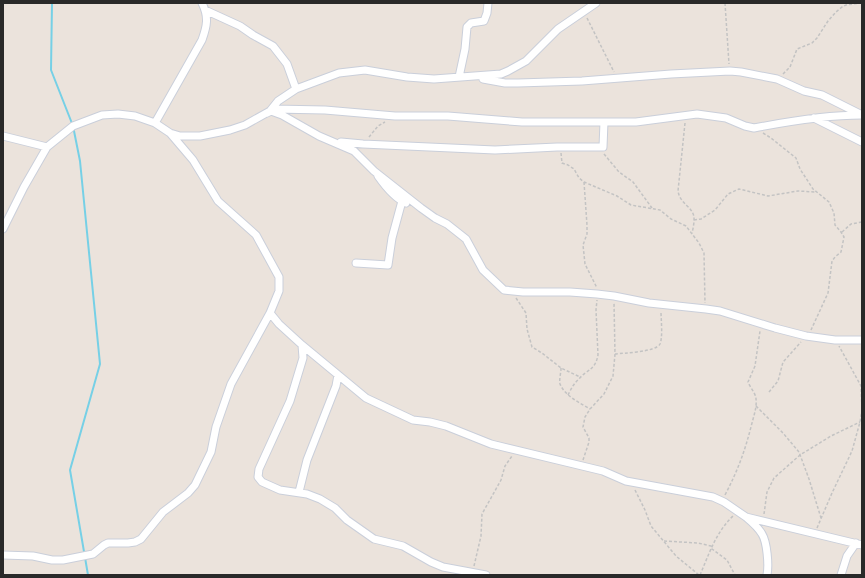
<svg xmlns="http://www.w3.org/2000/svg" width="865" height="578" font-family="'Noto Sans',sans-serif">
<style>
.lines{fill:none;stroke-linecap:round;stroke-linejoin:round}
.stream{stroke:#76d0e6;stroke-width:2}
.street-casing{stroke:#cacfda;stroke-width:9}
.path{stroke:#c3c3c3;stroke-width:1.5;stroke-dasharray:3 2;stroke-linecap:butt}
.street{stroke:#fff;stroke-width:7}
</style>
<rect width="100%" height="100%" fill="#ebe3dc"/>
<g class="lines">
<path class="stream" d="M52,3L51,70L73,126L80,161L100,364L70,470L88,575"/>
<g class="street-casing">
<path id="street" d="M205,10L240,26L253,35L273,46L287,64L296,89
M459,77L465,49L467,27L471,23L484,21L487,13L488,3
M483,79L505,83H518L582,81L671,74L730,71L741,72L777,79L804,91L822,95L860,114
M274,109L325,110L395,116H448L522,122H636L697,114L726,118L745,126L754,128C790,121 826,115 862,115
M267,113L271,111L282,115L319,136L354,151L374,171L421,208L435,218L447,224L466,239L483,270L504,290L523,292H570L597,294L614,296L649,303L706,309L720,311L775,328L806,336L835,340H862
M814,118L862,142
M155,123L202,40C207,26 209,17 202,3
M170,133L193,160L218,201L256,235L279,277V291L270,313L279,324L302,345L303,358L290,401L259,469L258,477L262,482L280,490L307,494L320,499L335,508L347,520L374,539L403,546L431,562L443,567L486,575
M3,136L47,147
M341,142L363,144L495,150L557,147H603L604,122
M378,176C385,186 394,198 406,203
M3,229L24,187L47,147L73,126L102,115L118,114L135,116L155,123L170,133L180,136H200L230,130L245,125L270,111L278,101L296,89L339,73L365,70L407,77L434,79L501,74L508,71L526,61L558,29L596,3
M356,263L388,265L392,238L402,201
M302,345L366,398L413,420L430,422L446,426L491,444L603,471L626,481L713,497L724,502L746,517L862,545
M299,492L307,460L336,386L338,375
M746,517C752,522 758,527 762,534C767,542 769,565 767,575
M3,555L33,556L52,560H63L93,554L104,545L108,543H128L135,542L141,539L163,512L188,493L195,485L211,452L216,427L231,384L270,313
M841,575L847,556L856,543"/>
</g>
<path class="path" d="M725,3L729,64
M587,18L614,72
M783,74L790,67L797,49L812,43L817,38L828,21L836,12L842,7L846,5L860,3
M685,123L678,191C680,205 695,207 694,220C694,224 693,229 692,233
M763,133L771,138L796,158L800,169L813,189L829,202L834,213L835,225L841,232L844,237L841,252L835,257L832,261L828,293L811,330
M369,137L378,126L385,122
M561,153L562,163L568,165L574,169L579,178L584,182L617,196L631,205L660,210L671,219L686,226L699,243L704,253L705,303
M604,154L619,172L633,182L652,208
M584,182L587,225V234L583,245L585,264L597,288
M694,220L701,219L715,210L728,194L739,189L768,196L798,191L816,192
M842,232L851,224L862,222
M516,298L526,313L527,329L532,347L542,353L561,368L580,377
M615,354C624,353 656,352 660,344C663,337 661,319 661,312
M561,368C561,373 559,379 560,384C565,396 580,403 590,409
M769,392L778,381L783,362L801,342
M568,395C571,389 574,383 579,379C587,369 595,371 598,355L596,310L597,300
M756,406L783,433L799,452L809,479L821,518
M583,460L589,442V438L583,427L585,417L590,409L604,394L613,376L615,354L614,302
M635,490L645,510L651,526L676,556L699,575
M725,495C738,470 745,451 752,423C754,415 757,407 756,399C756,394 750,387 748,382L755,366L760,331
M764,514L767,492L774,478L800,455L831,436L860,422
M817,528L832,493L852,451L860,422L862,410L861,386L839,346
M664,541L698,543L711,546L712,549L727,560L735,575
M474,566L481,536L482,514L501,480L505,466L512,456
M700,575C709,554 716,532 733,516"/>
<use href="#street" class="street"/>
</g>
<rect width="865" height="578" fill="none" stroke="#292929" stroke-width="8"/>
</svg>
